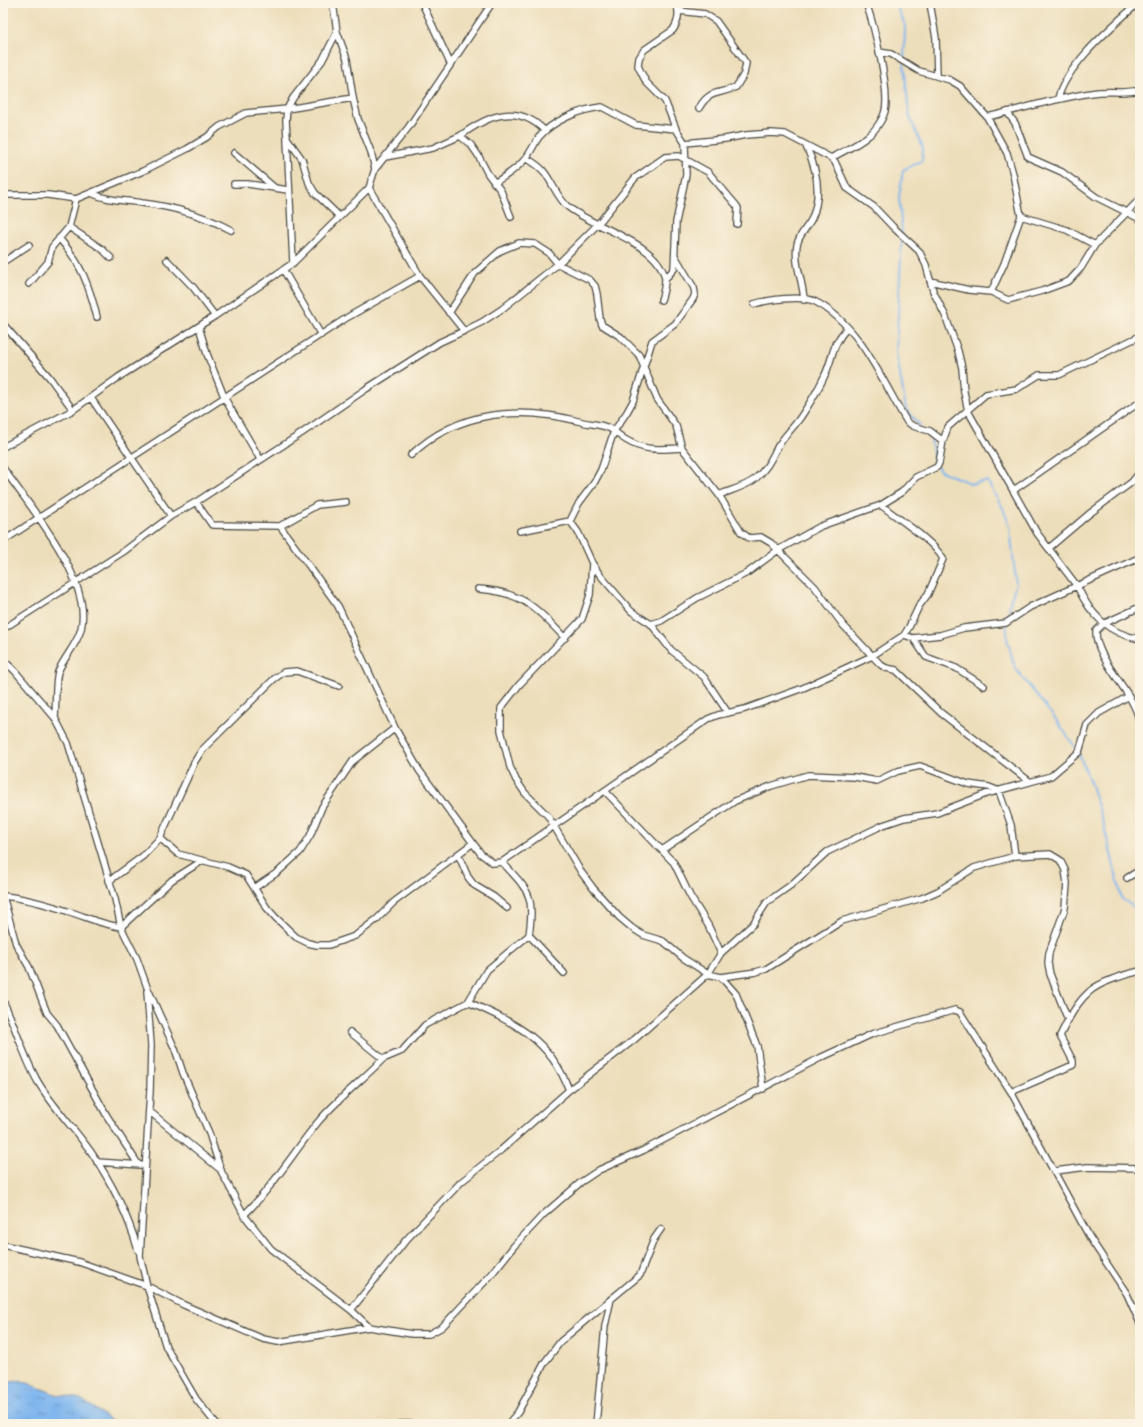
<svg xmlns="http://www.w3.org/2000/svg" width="1143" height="1427" font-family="'Playpen Sans',sans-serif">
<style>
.water{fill:url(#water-ripples);stroke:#55708c}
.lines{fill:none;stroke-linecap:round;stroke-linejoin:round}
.stream{stroke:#7fb6ee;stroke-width:2}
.minor-casing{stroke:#484641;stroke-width:8}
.minor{stroke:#fff;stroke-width:5.5}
</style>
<defs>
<pattern id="water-ripples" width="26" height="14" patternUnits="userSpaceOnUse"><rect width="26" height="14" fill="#7fb6ee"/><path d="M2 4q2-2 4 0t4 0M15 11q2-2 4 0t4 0" fill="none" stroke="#6894c1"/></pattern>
</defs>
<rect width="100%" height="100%" fill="#fcf5e5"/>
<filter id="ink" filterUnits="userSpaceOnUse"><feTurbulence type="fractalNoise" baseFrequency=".025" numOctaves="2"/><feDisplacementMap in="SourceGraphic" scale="8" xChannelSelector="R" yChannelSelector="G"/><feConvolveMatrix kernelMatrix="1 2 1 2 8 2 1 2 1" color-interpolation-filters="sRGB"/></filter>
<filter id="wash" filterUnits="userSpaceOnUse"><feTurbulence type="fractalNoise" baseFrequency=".012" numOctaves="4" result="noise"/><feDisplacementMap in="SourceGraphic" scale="16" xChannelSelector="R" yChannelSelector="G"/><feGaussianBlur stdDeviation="0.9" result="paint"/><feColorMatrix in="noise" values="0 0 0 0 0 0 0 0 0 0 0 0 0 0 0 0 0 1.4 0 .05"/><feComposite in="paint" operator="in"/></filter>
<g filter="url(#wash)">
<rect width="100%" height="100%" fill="#eddebb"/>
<path class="water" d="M20,1380L55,1394L81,1399L116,1424H3V1384Z"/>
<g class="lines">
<path class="stream" d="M895,3L905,25L904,60
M902,234L899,197L903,170L922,161L923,148L909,115L904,64
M902,238L896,351L906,409L921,427
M925,431L931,439L935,465L941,471L972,484L987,481L1003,508L1010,527L1016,584L1011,599L1007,620
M1007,625V639L1015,668L1057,721L1077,750
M1079,754C1099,800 1110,850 1122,899L1140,911"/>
</g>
</g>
<g filter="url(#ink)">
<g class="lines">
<g class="minor-casing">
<path id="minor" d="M333,3L337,32L347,59L353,98L358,119L371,152L375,169
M422,3L450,63
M677,3C679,14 679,21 673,30L644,50L639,58L638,66L646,82L665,101L676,129L685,143
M930,3L936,38L937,76
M679,11L705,14L716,21L746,63L744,74L736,87C719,95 710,89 699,108
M337,32L322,61L293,98L287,109L286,120L287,138L302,159L309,183L315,193L339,216
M879,52L891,54L919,71L950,80L960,86L987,117C1022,109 1056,98 1091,93C1107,90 1125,94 1140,90
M1058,98C1068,63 1112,27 1138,3
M1007,112L1015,123L1028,157L1062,172L1096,197L1140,219
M987,117L1007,153L1013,174L1021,216L1067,230L1095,245
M460,136C487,116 517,102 545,131
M287,139L293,263
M234,153L275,188
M385,157L433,148L460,136L471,145L478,155L488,174L501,191L511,217
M526,158C533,162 540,166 545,173C553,184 557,197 567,206C592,228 660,242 665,279C665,286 663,294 661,300
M831,158C843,151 858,145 868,136C875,131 883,119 885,111C890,89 874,25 866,3
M494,183C506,176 517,169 526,158C531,152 534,144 539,137C552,121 581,109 602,107L636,125L676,129
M234,184H248L288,190
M369,188L420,276L464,331L482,322L502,309L558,264L598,224L635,178L665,157L679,156L708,172L736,205L738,208L737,224
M91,193C108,201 124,200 142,203C174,207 203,215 231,230
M3,195H48L76,199L143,171L187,149L207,137L219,127L246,113L287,109L353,98
M69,227L102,249L111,258
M59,238C81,263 89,285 97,317
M675,256L694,288L695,294L693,299L675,324L652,341L633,401L627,412L614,431L601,470L594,483L579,503L570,521L578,532L592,563L600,575L631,611L651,624L661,621L697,598L747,573L778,550L821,526L881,505L902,492L916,477L937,467L939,463L943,441L948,427L986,394L1017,389L1039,375H1059L1140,336
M167,260L193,287L215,316
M3,262L29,245
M284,271L321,335
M665,279L674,269L676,222L686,175L685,143L725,139L746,135L771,133L785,134L831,158L835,162L847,188L874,207L893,227L919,251L926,265L933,291L945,315L958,351L962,368L964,392L968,411L1037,533L1077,586C1090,614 1108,634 1140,639
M930,281L969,290L991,292L1004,264L1021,216
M29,284L48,262L52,247L69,227L76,199
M991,292L1008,300L1042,291L1069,281L1081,268L1095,245L1140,199
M804,300C803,281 794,264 797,245C799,234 808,227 812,218C822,194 817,169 806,146
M754,304C767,300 801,295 814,301C860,324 882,381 907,422L913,426L930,431L943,441
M449,313L475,273L500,251L519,243L535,244L549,253L558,264L590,280L595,286L597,294L600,319L602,325L621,337L639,355L657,399L676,426L682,448L719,495L741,532L749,538L761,537L771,543L815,587L843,625L881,665L886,668L896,670L941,713L1029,781
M3,324L50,378L73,410
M199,327L207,354L225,399L260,459
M91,398L171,516
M3,447L73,410L119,377L215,316L293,263L369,188L375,169L408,128L492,3
M411,455C459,409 522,406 582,422C590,424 598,424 606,427C614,429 619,436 626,440C646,452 660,449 682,448
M3,468C30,507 93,580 81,629C77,645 64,657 58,672C55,682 56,706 55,718
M1014,490L1140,402
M719,495C731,490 745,487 755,479C767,469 771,459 778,446C785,435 795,426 802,415C810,403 818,390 824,377C834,357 830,347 847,328
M196,502L212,525L280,526L338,606L395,728L419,770L481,854L493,863L502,862C529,891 535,895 529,935L487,970L468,1002L425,1025L402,1051L383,1059L350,1032
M881,505C897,518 935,542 943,559L928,594L919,606L909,627L904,635
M280,526L317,505L346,502
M520,531L570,521
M3,541L348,317L420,276
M1049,548L1089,514L1132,482L1140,472
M592,563L590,595L582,619L519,685L501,708V730L510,767L516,780L525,793L548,816L581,872L593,888L619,917L632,928L643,935L663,941L683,958L708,974L721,977L736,994L757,1046L763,1089
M478,589C523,592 535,607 565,638
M651,624L671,650L704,677L728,713
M3,629L123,552L171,516L196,502L302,433L366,389L440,342L464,331
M913,638L940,635L964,628L1006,623L1030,607L1139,558
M3,660L14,670L55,718L68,743L115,899L121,927L137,959L147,987L175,1049L183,1073L209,1133L221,1171L244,1215L271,1249L351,1310L369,1327
M1139,720C1133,690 1095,660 1096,631L1103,624L1140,607
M605,791L674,863L690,896L708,925L721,953
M160,838L195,761L202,750L274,679L284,672L297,671L339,686
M662,850L735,801L771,786L808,775L855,777L877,781L898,771L920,766L968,784L989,787L999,791L1011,825L1015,856
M458,854L468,877L474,885L494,897L507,908
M502,862L708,719L718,715L745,709L803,688L872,656L904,635L913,638L926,657L956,668L984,686
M1127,878L1140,870
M109,881L143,856L160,838L178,854L228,867L246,875L267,908L276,918L296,937L308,943L317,945H329L355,936L377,919L394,902L473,843
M256,887L278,872L300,852L310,836L322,807L353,761L395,728
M3,896L16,944L29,967L47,1013L57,1025L107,1116L138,1164
M3,896C25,898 46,904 67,911C87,917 99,924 121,927L172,880L202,861
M529,935L564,973
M721,977L756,972L766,969L842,921L922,898L938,891L974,868L1015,856L1050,854L1060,860L1065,870L1067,883L1065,908L1049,953L1048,963L1050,974L1068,1020
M147,991L151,1045L150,1091L140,1256L147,1286L166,1347L196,1399L216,1424
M3,1001C16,1027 23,1056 38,1082C53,1107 74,1128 91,1152C112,1183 128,1215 138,1250
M468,1002C515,1023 550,1039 569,1090
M1011,1092L1073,1065V1061L1060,1036C1067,1021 1076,1003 1089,992C1099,982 1127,974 1140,971
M149,1111L221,1170
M97,1162L141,1165
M1055,1171L1087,1167L1140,1168
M244,1215C272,1188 293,1153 318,1122C338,1099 362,1080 383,1059
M3,1245L79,1262L147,1286L184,1305L263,1339L278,1342L369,1327L412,1334H429L442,1327L491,1275L514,1246L543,1215L581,1182L599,1170L644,1150L820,1058L872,1034L955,1010L960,1012L1011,1092L1090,1238L1127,1294L1140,1323
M351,1310L406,1240L461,1182L501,1150L569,1090L635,1039L708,974L721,953L753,924L767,902L791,885L827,852L883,825L904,818L937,813L986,794L1051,776L1079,752L1087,725L1099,713L1129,696
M400,1424H422
M508,1424L518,1412L545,1362L561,1341L640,1275L654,1239L661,1229
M596,1424L605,1326L611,1299"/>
</g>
<use href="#minor" class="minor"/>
</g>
</g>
<rect width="1143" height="1427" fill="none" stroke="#fcf5e5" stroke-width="16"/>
</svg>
